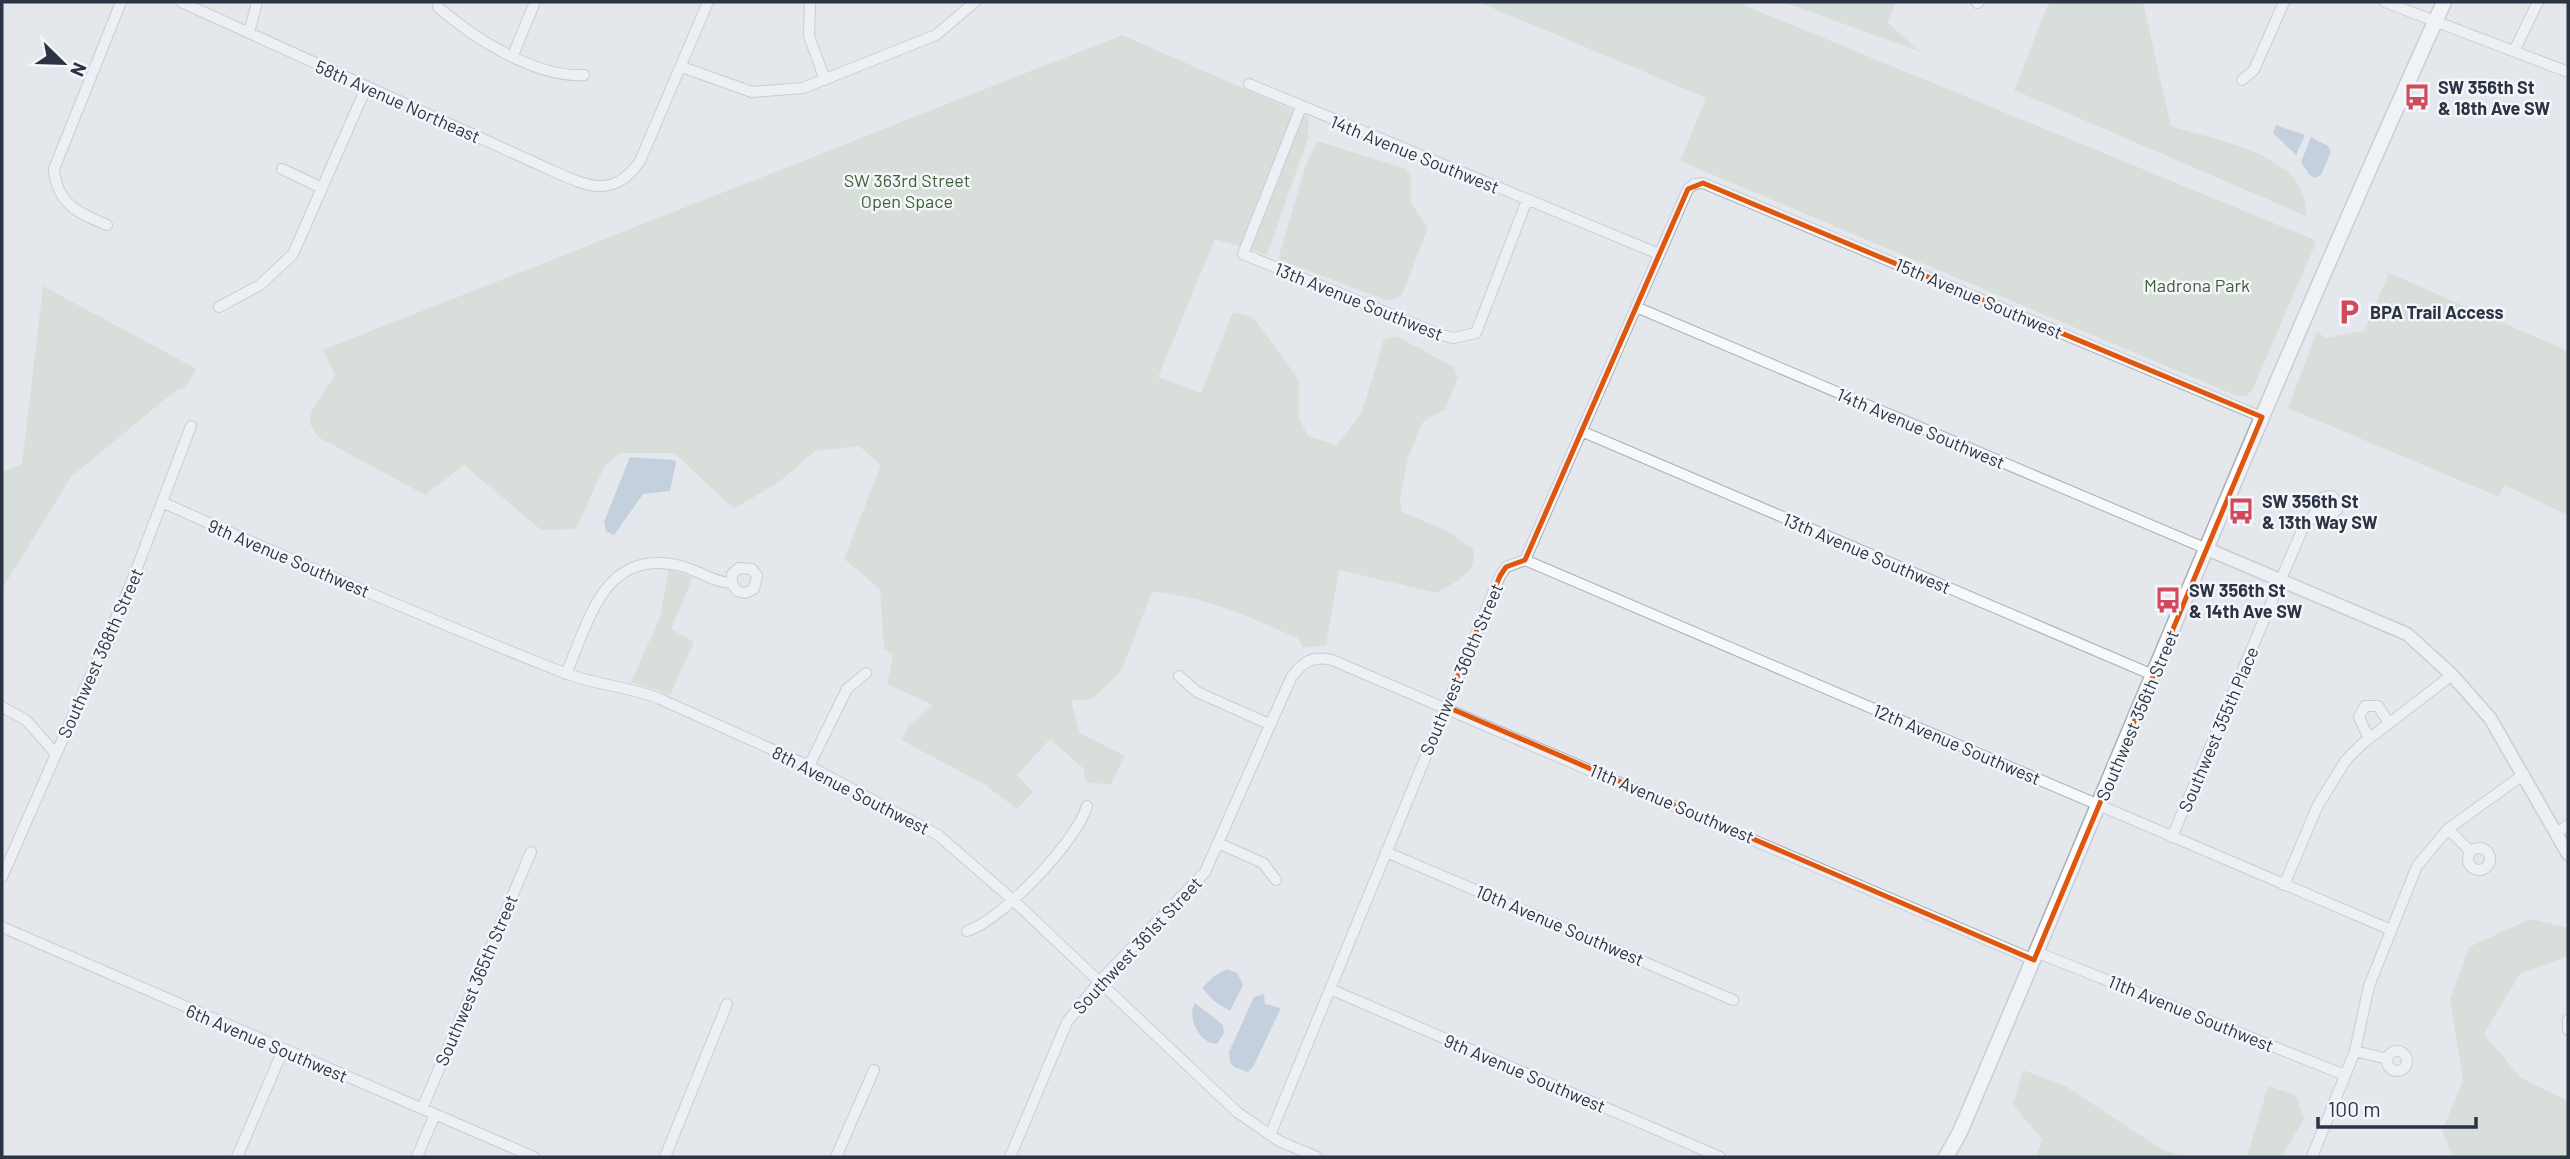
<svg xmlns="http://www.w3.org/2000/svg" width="2570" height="1159" font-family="Barlow,sans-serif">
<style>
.green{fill:#c9d6c5}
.water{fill:#9fb4cc}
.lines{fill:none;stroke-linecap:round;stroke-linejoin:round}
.minor-casing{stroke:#a9aeb7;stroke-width:12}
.tertiary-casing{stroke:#a9aeb7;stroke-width:15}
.secondary-casing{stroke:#a9aeb7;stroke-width:17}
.minor{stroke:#f7f8fa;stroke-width:10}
.tertiary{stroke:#f7f8fa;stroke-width:12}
.secondary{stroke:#fff;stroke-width:14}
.marked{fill:none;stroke:#df570f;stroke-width:5;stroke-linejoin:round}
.labels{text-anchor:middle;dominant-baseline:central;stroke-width:5;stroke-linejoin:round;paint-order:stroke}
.poi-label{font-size:18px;font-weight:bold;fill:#2b3445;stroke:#f4f6f9;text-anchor:start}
.street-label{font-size:18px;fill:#2b3445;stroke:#f4f6f9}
.park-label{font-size:18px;fill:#3f6138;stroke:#f4f6f9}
</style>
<rect width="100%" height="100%" fill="#e4e7ec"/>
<path class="green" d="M1478,2H1747L1746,6L2315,240V245L2252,391L2245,396H2237L1680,161L1706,98Z
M1783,2H1896L1888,23L1921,52Z
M2049,2H2143L2171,126C2215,141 2310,153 2306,216L2014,90Z
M1122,35L1309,117L1308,138L1267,255L1215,239L1158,377L1201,393L1233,312L1253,317L1299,380V418L1308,436L1337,445L1362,412L1384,339L1396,336L1454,367L1458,378L1445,409L1423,422L1408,458L1400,499L1402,512L1447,531L1473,549C1478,574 1456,581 1437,593L1339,570L1326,645L1303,648L1298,638C1252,619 1203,595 1152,592L1121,671L1092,699L1071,701L1080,733L1125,756L1111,784L1086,783L1084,769L1050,739L1017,775L1033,792L1017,809L984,784L901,740L909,725L933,705L887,684L893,655L884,649L880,589L844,559L881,465L859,446L815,451L779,482L734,509L674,453H620L605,465L576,529L541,530L464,465L425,495L318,437L310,424L311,412L335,375L323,350Z
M1317,141L1404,168L1411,176V203L1428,228L1402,295L1388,301L1278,259L1305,168Z
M2389,273L2568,351V515L2504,485L2499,497L2288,408L2317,331L2325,338L2364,331Z
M43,286L197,369L184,388L175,391L71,477L2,589V472L22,464Z
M669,569L693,577L671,629L694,642L670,695L631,682L660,617Z
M2530,919L2568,928V956L2520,974L2484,1034L2521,1078L2568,1101V1157H2453L2442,1131L2463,1080L2450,1000L2469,947Z
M2023,1070L2067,1087L2161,1149L2186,1157H2036L2042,1140L2013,1104Z
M2268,1086L2296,1095L2304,1119L2281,1157H2247Z"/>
<path class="water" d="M2276,125L2305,135L2296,155L2273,133Z
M2311,137L2328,146L2331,152L2321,175L2315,178L2309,174L2301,162Z
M630,457L674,460L676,463L670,491L643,494L614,535L606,531L604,522Z
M1227,969L1237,973L1243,985L1230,1011L1214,1001L1202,988L1214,976Z
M1264,994L1265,1004L1280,1008V1010L1253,1067L1248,1072L1234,1067L1230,1062L1229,1052L1254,997Z
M1195,1003L1223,1025L1224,1033L1217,1044C1200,1044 1186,1017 1195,1003Z"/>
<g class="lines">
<g class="minor-casing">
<path id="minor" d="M181,2L542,166C579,182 611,204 640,161L708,2
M810,2L809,36L825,80
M2385,2L2568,72
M1977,3L1979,2
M438,7C473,38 536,78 584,75
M249,33L257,2
M2514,51L2538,2
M513,55L535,2
M682,67L752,92L803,88L936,35L975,2
M2242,80L2254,70L2284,2
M1249,84L1659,254
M1301,107L1243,254L1439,334L1453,338L1476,333L1527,200
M282,169L322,188
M107,225C78,213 57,204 54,169L121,2
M219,307L260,285L293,254L366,88
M1636,307L2207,549
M1581,431L2153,675
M164,503C295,562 428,619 562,672C594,685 628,686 660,699L809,766L938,835L1014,901L1237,1112L1279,1141L1317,1157
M1525,560L2389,929
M566,674C590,619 604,547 681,566C698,570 714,583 732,583L737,591L745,593L754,589L757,576L752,569L739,568L732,574V583
M1179,676L1197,692L1269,724
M2,707L26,720L56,754
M2369,739L2359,717L2365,706H2378L2389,723
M809,766L847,689L866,673
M2448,829L2470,851
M2557,833L2568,825
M2172,837L2302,530L2318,509L2321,498L2332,496L2337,502V510L2331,515H2324L2318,509
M1218,843L1263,863L1276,880
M2468 859a11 11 0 1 1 22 0a11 11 0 1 1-22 0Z
M1386,852L1733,1000
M2,877L130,586L191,426
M2284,885L2318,805L2346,760L2362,744L2452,675
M2,927L534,1157
M967,931C1001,921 1077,841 1087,806
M2036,952L2345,1075
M1330,989L1720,1157
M2568,1020V1030
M2355,1051L2387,1059
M2387 1061a10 10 0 1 1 20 0a10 10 0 1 1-20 0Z
M422,1109L531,852
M1270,1135L1500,576L1506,567L1525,560L1688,189L1694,184L1703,183L2262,417
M237,1157L283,1050
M417,1157L435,1114
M665,1157L727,1004
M836,1157L874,1070
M1010,1157L1067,1022L1099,982L1205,872L1291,678C1302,662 1313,655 1332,660L2034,960
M2312,1157L2355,1051L2369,986L2417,866L2448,829L2524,774"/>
</g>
<g class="tertiary-casing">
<path id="tertiary" d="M2207,549L2407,634L2452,675L2490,718L2568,854"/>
</g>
<g class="secondary-casing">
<path id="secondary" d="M1946,1157L1960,1132C2121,755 2275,375 2444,2"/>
</g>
<use href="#minor" class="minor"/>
<use href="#tertiary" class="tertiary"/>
<use href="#secondary" class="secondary"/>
</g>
<path d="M0 0H2570V1159H0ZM1703,183L2262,417L2034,960L1445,706L1500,576L1506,567L1525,560L1688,189Z" fill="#e4e7ec" fill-opacity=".55" fill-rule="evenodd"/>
<path class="marked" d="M1703,183L2262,417L2034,960L1445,706L1500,576L1506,567L1525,560L1688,189Z"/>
<defs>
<g id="bus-bare" transform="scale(2.1)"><path d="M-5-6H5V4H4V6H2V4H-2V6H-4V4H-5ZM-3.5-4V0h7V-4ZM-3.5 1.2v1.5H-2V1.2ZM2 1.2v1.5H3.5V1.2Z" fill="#d1495b" stroke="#f4f6f9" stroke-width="2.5" paint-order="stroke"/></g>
<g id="parking-bare" transform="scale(2.1)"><path d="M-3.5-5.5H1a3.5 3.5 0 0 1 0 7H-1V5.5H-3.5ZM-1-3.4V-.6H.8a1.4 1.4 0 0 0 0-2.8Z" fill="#d1495b" stroke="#f4f6f9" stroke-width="2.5" paint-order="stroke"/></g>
</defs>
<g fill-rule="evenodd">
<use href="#bus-bare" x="2417" y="97"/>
<use href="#parking-bare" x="2349" y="312"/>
<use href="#bus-bare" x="2241" y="511"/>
<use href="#bus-bare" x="2168" y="600"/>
</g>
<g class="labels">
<g class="poi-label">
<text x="2438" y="87">SW 356th St<tspan x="2438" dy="21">&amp; 18th Ave SW</tspan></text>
<text x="2370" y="312">BPA Trail Access</text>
<text x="2262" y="501">SW 356th St<tspan x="2262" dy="21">&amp; 13th Way SW</tspan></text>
<text x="2189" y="590">SW 356th St<tspan x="2189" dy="21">&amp; 14th Ave SW</tspan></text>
</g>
<g class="street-label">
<text transform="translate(398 101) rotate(24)">58th Avenue Northeast</text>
<text transform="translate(1415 154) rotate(22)">14th Avenue Southwest</text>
<text transform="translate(1979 298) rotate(23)">15th Avenue Southwest</text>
<text transform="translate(1359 301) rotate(22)">13th Avenue Southwest</text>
<text transform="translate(1921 428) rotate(23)">14th Avenue Southwest</text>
<text transform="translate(1867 553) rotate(23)">13th Avenue Southwest</text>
<text transform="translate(289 558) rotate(23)">9th Avenue Southwest</text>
<text transform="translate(100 653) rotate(-66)">Southwest 368th Street</text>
<text transform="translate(1461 669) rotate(-67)">Southwest 360th Street</text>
<text transform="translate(2137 715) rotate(-67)">Southwest 356th Street</text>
<text transform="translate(2218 729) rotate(-67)">Southwest 355th Place</text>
<text transform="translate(1957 744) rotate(23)">12th Avenue Southwest</text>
<text transform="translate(851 790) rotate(27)">8th Avenue Southwest</text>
<text transform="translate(1672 803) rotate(23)">11th Avenue Southwest</text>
<text transform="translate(1560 925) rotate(23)">10th Avenue Southwest</text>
<text transform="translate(1137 945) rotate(-47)">Southwest 361st Street</text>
<text transform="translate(476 980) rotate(-67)">Southwest 365th Street</text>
<text transform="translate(2191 1013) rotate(22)">11th Avenue Southwest</text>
<text transform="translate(267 1043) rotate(23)">6th Avenue Southwest</text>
<text transform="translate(1525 1073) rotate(23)">9th Avenue Southwest</text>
</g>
<g class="park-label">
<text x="907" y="180">SW 363rd Street<tspan x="907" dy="21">Open Space</tspan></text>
<text x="2197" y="285">Madrona Park</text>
</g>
</g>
<rect width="2570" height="1159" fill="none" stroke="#2b3445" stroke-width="7"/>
<g transform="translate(63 63) rotate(113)" stroke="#f4f6f9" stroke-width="5" paint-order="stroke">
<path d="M0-5L12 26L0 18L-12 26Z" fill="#2b3445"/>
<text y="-10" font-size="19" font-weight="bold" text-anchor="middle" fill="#2b3445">N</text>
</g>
<path d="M2318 1117v10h158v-10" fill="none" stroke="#2b3445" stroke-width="3.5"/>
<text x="2328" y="1117" font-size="21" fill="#2b3445" stroke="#f4f6f9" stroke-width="5" paint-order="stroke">100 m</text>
</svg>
